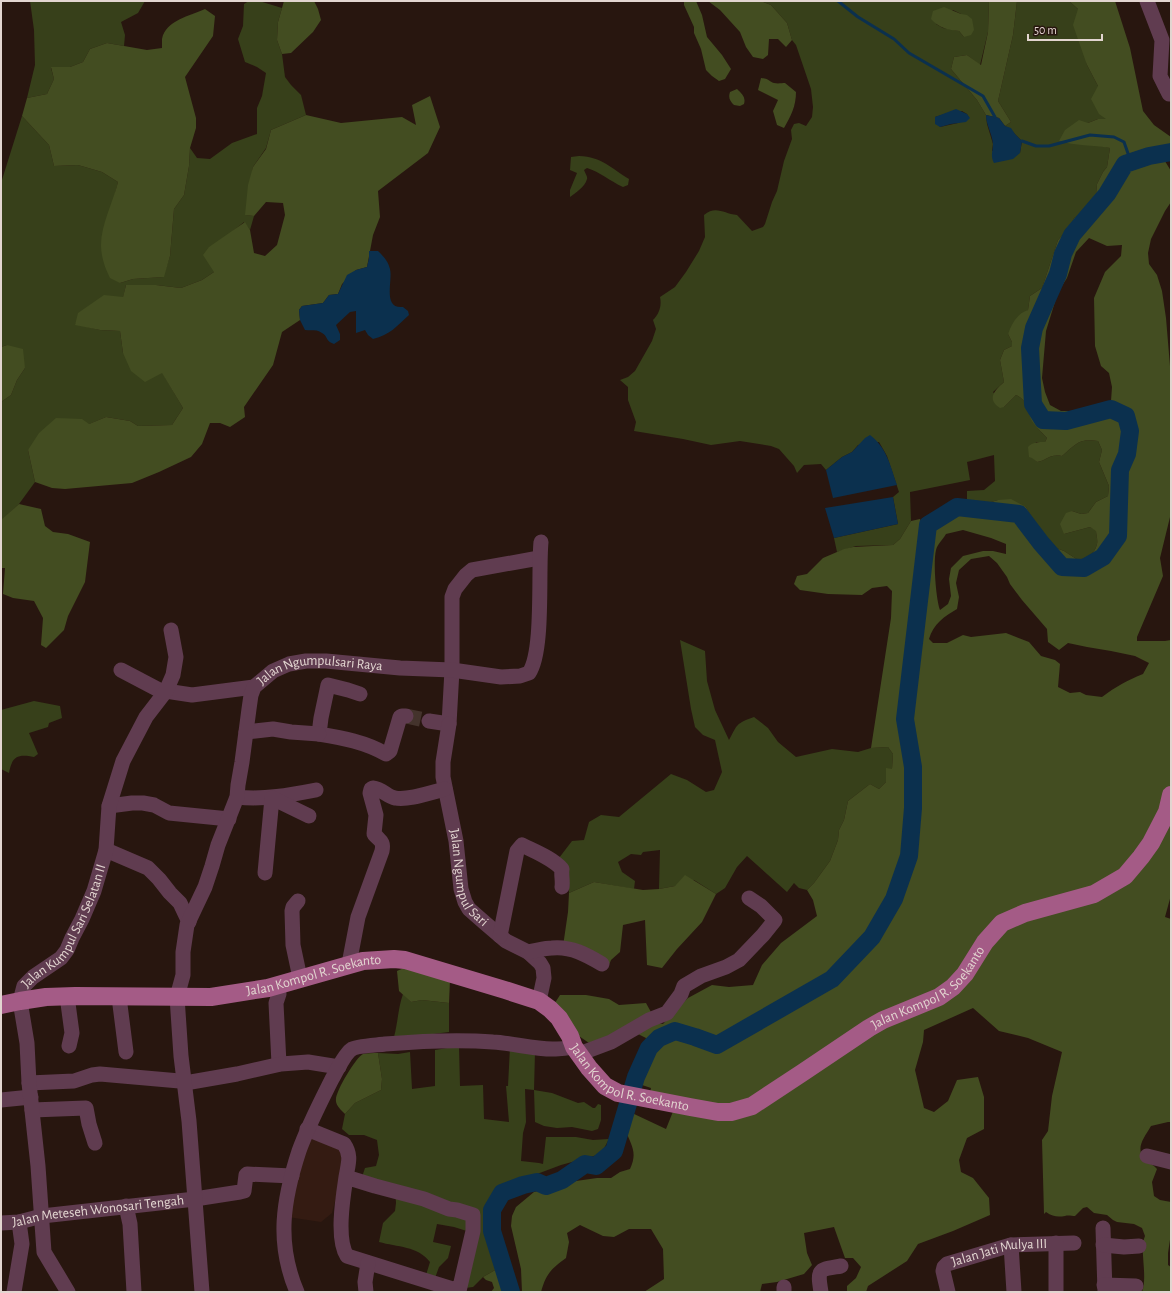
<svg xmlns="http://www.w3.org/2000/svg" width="1172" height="1293" font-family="'Alegreya Sans',sans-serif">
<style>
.built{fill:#341b12}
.green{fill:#37401a;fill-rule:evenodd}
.forest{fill:#434d21;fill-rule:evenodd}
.water{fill:#0b304e}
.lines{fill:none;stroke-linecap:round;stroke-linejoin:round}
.stream{stroke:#0b304e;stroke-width:3}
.river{stroke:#0b304e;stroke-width:18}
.minor-tunnel{stroke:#44332c;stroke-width:15;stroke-dasharray:15 8;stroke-linecap:butt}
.minor{stroke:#603c50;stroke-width:15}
.major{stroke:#a45b86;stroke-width:18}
.labels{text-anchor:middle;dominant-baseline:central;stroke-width:3;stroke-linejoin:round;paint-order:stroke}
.street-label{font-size:14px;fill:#e2d5d0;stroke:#28160f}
</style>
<rect width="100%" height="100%" fill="#28160f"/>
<path class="built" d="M310,1131L341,1144L343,1170L332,1213L321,1222L288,1217Z"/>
<path class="green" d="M30,1H145L138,13L121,22L125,35L124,46L107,43L90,49L83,62L70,67L51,68L54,79L47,94L27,98L35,65L34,30Z
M249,1H259L282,8L278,22L277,40L282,54L285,77L291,85L301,95L306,115L271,130L266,148L253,167L246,215L254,216L250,230L244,222L233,231L214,272L202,280L181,288L156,285H126L123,298L75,324L100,330L120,331L123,353L162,372L183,408L172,425L138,426L130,421L106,417L28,450L35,482L19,504L2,520L1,516V402L11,395L17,380L25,368L7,345L1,347V183L22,116L49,145L54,166L78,165L102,172L118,182L113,202L120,283L133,279L163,277L170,256L174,209L184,195L189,166L190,148L197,158L210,159L232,143L257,134V108L262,96L266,73L257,67L245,62L238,39L243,26L244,4Z
M761,1H989L988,32L980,65L967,55L954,57L951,69L977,100L986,115L987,124L993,144L992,151L1020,153L1022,141C1016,136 1012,129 1005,126L1011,122L998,101L1013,35L1017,1H1069L1078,9L1087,65L1098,86L1107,119H1098L1088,123L1083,145H1096L1110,148L1107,167L1103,172L1097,184L1096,195L1088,203L1086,212L1074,218L1070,227L1058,240L1042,288L1030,296L1028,310L1008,334L1012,342V346L1004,350L1000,360L1004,382L993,392L1004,407L1016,395C1028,400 1027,411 1033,421C1036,427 1042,433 1047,438L1045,442H1036L1032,457L1037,462C1049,460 1048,454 1062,456C1076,444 1079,438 1098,441L1102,450L1099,462L1109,486L1108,496L1096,502L1088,513L1081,514L1072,511L1064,534L1090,527L1096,530C1096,534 1098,540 1097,544C1095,554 1086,558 1078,560L1064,551L1048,545L1026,507L998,500L985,504L967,501V491L984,490L995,481L994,455L967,462L970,480L910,492L911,521L900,539L893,545L856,546L837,552L834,538L898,524L893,497L899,492L887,456L879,442L858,445L852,452L842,457L826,470L821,464L804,465L797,473L794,466L779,449L771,446L740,441L711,445L683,439L634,431L636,422L628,400V387L620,380L628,377L635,371L652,341L656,329L653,320C659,314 662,306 660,297L675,287L686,272L699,251L705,237L704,215C716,205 724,214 737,215L752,231L763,227L765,224L772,202L777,191L784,161L792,139L791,130L794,124L799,123L806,126L812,117L813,107L811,89L796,45L792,40L787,23L771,5ZM953,10L961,14L964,37L959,31L943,28L936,24ZM962,111L967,114L969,118L958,123L940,127L935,117L948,113Z
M579,156C602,157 611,168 629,179L628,185L623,187C610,181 600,172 587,168L584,170C585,173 588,177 587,179C585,187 575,193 570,197V190L577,173L570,170L571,157Z
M680,640L705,651L707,681L715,710L729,740C738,724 735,724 754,717L768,728L778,742L796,757L832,749L858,752L871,748L888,747L893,754L892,769H886V782L879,789L870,784L848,801L844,820L839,830L838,840L830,861L814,883L807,890L799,888L794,883L787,892L747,856L737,867L725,888L716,894L694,880L675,886L659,889L660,850L643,852L641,855L631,854L618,862L622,872L635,881L634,889L594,882L569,893V875L559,858L572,841L584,840L589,822L601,815L619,817L671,774L687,780L706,792L714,790L722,772L715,740L703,735L695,727L691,709Z
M34,701L60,706L62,718L49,723L48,727L29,733L38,754L34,757C18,754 12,756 9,773L1,769V710Z
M403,994L411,1002L422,1000L449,1003V1032L410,1037H394C398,1022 398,1008 403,994Z
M459,1046L460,1086L483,1085L484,1119L509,1122L506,1086H508L510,1047L535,1052L534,1090L552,1093L578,1103L584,1102L593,1108H595L598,1104L601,1105V1120L598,1129L592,1131L572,1127L557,1128L544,1126L535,1122L534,1090L525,1089L526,1122L523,1133L521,1161L539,1163L543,1164L546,1137H576L593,1140L609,1139L601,1154L561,1165L529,1177L494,1193L490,1201L483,1228L497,1269L483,1277L473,1287L465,1288L470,1232L454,1227L437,1224L433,1242L451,1246L448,1258L439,1267L435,1278L426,1275L430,1262C418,1246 397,1247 379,1242L383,1223L395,1211L396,1203L395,1186L362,1177L365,1168L376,1166L379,1155L377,1140L364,1135H349L342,1129L345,1114L355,1103L381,1090L382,1079L378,1053L398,1054L410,1052L412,1089L435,1086V1050Z"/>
<path class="forest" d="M284,1H314L318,9L321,20L313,32L291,53L282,54L277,40L278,22Z
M684,1H696L702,15L707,37L722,55L731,69L725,79L719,81L712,76L706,70L701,49L694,33V27L684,5Z
M708,1H761L771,5L787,23L792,40L786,47L778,39H769L768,55L763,59L753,57L746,47L740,32L720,10Z
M989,1H1017L1013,35L998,101L1011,122L1005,126L999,118L986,115L977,100L951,69L954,57L967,55L981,65L988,32Z
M1069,1H1115L1130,48L1143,111L1154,125L1171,137V142L1168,147L1157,148L1171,171V202L1165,211L1151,239L1148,253L1149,264L1157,275L1162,291L1166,318L1171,378V513L1160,558L1163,576L1137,637V641H1165L1171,640V895L1165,917L1171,919V1122H1168L1151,1126C1144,1138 1134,1149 1146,1161C1150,1164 1154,1165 1157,1169L1152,1182L1154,1196L1160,1200L1171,1202V1233L1168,1253V1265L1171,1267V1292H1142C1148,1276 1139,1249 1145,1236L1142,1228L1134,1224L1117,1222L1113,1220L1107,1215L1094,1213L1087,1207L1083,1208L1075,1216C1072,1216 1068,1215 1065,1216C1058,1217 1053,1217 1046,1212L1044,1214L1042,1140L1048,1131L1052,1096L1062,1052L1028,1038L999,1031L973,1008L924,1030L923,1042L915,1070L924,1108L934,1112L948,1101L957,1080L978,1077L984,1097V1129L967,1138L959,1160L961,1172L973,1178L989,1198L990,1215L953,1231L918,1244L907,1261L868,1286L866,1292H847V1286L856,1278L861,1267L853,1258H845L834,1227L804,1233L807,1253L812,1265L804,1274L777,1282L762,1284L760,1292H644L664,1279L663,1249L651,1229H629L614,1237L603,1236L580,1225L567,1233L569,1242L566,1258C551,1269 546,1274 541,1292H522L521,1269L511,1226L512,1216L516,1207L534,1192L557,1186L569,1182L597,1178H611L620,1172L630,1169C638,1152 631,1145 625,1129L632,1113L666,1129L674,1109L649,1097L651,1088L627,1080L638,1059L646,1038L628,1029L589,1043L576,1034L553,1006L560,995H586L609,999L619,1005L646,1003L657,1023L663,1024L677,1008L688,998L712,985L729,987L753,985L762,965L781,943L817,916L813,900L807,890L814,883L830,861L838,840L839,830L844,820L848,801L870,784L879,789L886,782V768L892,769L893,754L888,747L871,748L891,618L892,591L887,586L872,588L862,595L828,594L800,590L794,584L797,576L807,574L823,558L844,549L853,547L893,545L900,539L911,521L920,519L922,524L954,504L967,501L985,504L998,500L1011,499L1026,507L1048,545L1064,551L1078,560C1086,558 1095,554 1097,544C1098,540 1096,534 1096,531L1090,527L1064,534L1060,524L1066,513L1072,511L1081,514L1088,513L1096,502L1108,496L1109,486L1099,462L1102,450L1098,441C1079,438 1076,444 1062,456C1048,454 1049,460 1037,462L1032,458L1029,457L1028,447C1033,442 1038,442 1045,442L1047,438C1042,433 1036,427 1032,421C1027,411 1028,400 1016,395L1004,407L1000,408C986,399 995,390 1004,382L1000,360L1004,350L1012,346V342L1008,334C1012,323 1018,313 1028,310L1030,296L1042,288L1058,240L1070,227L1074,218L1086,212L1088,203L1096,195L1097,184L1103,172L1107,167L1110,148C1093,145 1075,146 1059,141L1065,130L1079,120L1088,123L1098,119H1106L1099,114L1091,99L1098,86L1087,65L1073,25L1078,9ZM1089,238L1107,246L1122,245L1121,256L1105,272L1094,298L1095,346L1101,366L1109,373L1112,387L1111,401L1096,408L1077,411H1061L1050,405L1045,392L1042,378L1046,331L1058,292L1067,278L1076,252ZM963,530L991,538L1006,544V554L993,551H983L963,556L951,568L949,579L951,596L948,604L940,610C936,599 933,562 936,550C937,545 943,539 946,534ZM989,556L997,563L1007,577L1010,584L1022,600L1047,629L1048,642L1059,650L1068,643L1087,647L1111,651L1135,656L1149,663L1143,674C1128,680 1115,687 1102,697L1086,695L1080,692L1070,693L1058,687L1060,664L1055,660L1041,656L1029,642L1006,633L971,637L963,635L947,643H933L929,639C933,624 945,616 957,609L959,597L956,583L959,570L971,559Z
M944,7L961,14L967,15L972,19L974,30L971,35L964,37L959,31C948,30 939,28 931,19L933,11Z
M205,9L215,16L213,36L185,77L196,118V128L190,148L189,166L184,195L174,209L170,256L164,277L133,279L120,283L110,278C105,268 101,257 101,245C101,225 113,202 118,182L102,172L78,165L54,166L49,145L22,116L27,98L47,94L54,79L51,67H70L83,62L90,49L107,43L147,50L162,48C162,45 162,42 162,39C166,20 190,16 205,9Z
M761,78C770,79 769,82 774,83C778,84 782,83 785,83L796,92C796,106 791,116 784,128L777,125L773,111L778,100L758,90Z
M737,89C742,94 746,97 744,104L740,106L734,105C730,101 728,98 730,92Z
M430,96L440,127L428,153L378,191L380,217L373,235L367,267L356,270L342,284L338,294L329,295L323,303L302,306L299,310L300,320L282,332L273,365L244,407L245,417L230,427L220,423H210L202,444L191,457L159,472L132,483L65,489L52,488L35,482L28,450L39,433L56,418L82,419L89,424L106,417L130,421L138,426L172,425L183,408L162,373L145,382L131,371L123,353L120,331L100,330L75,325L78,313L104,295L123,297L126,285H156L181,288L202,280L214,272L203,255L209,247L245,222L250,230L254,253L265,256L277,245L285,215L283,203L266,202L254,216L245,215L248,185L253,167L266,149L271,130L306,115L341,123L402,117L416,125L412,105Z
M7,345L23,349L25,368L17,380L11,395L1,402V347Z
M19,504L41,509L45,526L53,532L68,534L90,542L85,582L68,616L64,630L46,648L41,645L43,618L34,601L13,598L3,594L5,568H1V520Z
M685,875L716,894L702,922L677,949L662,968L647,965L645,920L623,925L620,952L611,960L609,965L579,959L562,953L568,912L569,893L594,882L643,890L659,889L675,886Z
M406,967L450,980L449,1003L422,1000L411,1002L399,991L397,971Z
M378,1053L382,1079L381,1090L355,1103L345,1114C341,1110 335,1105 336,1099C336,1091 356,1057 363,1054C367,1053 374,1053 378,1053Z
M497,1269L501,1275L507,1292H491L494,1288L492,1282L486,1280L483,1277Z"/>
<path class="water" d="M956,109L967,114L970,118L966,122L951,124L940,127L935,124V117Z
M986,115L999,118L1005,126L1011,128L1015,134L1022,141L1020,153L1013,159L994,163C990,156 993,151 993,144C992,133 986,125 986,115Z
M369,251H378C384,257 388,261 390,269C393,281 382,309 403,307L408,311L409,315C397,326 390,335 373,339L368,335L365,330L356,333V311L350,312L336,325L340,334V340L334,344C325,341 328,336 322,333C317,329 311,331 305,330L300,320L299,310L302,306L323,303L329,295L338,294L347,275L356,270L367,267L369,258Z
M870,435C887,448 890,465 897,485L833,498L826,470L842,457L852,452L865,438Z
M893,497L898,524L834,538L825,508Z"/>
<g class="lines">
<path class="stream" d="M838,1L858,17L894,39L909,53L983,96L995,117
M1022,141L1036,146H1049L1090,135L1114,137L1124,142L1131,162"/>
<path class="river" d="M511,1292L492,1231V1210L502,1193L523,1185L537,1182L546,1186L562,1180L585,1164L596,1166L614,1151L636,1077L649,1048L659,1038L675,1031L695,1037L717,1045L832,979L872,937L894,899L909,856L913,808V767L905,719L928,525L957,507L1019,514L1041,543L1062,567L1084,568L1103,557L1118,536L1120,470L1127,454L1130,431L1126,416L1111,409L1066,421L1043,420L1033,404L1030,348L1034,328L1058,274L1063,254L1072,235L1107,194L1125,164L1149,156L1171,152"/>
<path class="minor-tunnel" d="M406,716L429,721"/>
<g class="minor">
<path d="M1147,1L1162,40L1160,76L1169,94H1171"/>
<path d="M121,670L159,690L192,695L254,687"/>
<path d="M360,694L348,690L328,685L321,718L319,734C343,738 365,742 386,754L390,751L400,717L402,716H406"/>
<path d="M429,721L449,724L452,670V597L455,589L466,575L472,570L539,558"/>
<path id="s1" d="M449,724L443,762V777L456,841L461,889L465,902L469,909L485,923L506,941L528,952L540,963L543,968L544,978L539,1001"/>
<path d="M246,732L273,729L291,732L319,734"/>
<path d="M237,797C264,800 290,795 316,790"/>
<path d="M109,806L132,803H143L154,805L169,813L229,819"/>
<path d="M106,850L148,868L159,879L170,893L180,903L189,922"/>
<path d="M265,873L272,798L309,816"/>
<path d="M298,901L293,907L292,911L293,945L300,978"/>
<path d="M500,936L517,851L522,845C536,852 552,858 562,869C561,875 563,881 562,887"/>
<path d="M528,952C536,951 544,948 552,948C571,946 587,955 602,964"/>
<path d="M349,964L358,917L382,851C384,841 380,841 374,834L376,815L370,793L371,789L373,788C382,789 388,797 395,798C408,801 432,792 445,789"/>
<path d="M278,985L279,994L276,1003L279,1064"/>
<path d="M67,996L72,1033L69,1046"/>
<path d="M119,997L126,1052"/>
<path d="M579,1054L611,1042L649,1020L667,1013L681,994L684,986L701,976L726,967L739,960L763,935L775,920L761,906L749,898"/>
<path d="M29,1083L74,1081L92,1075L100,1074L191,1082L237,1074L281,1064L308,1062L339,1067"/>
<path d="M1,1100L31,1097"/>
<path d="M32,1110L86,1108L89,1124L95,1143"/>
<path d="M307,1129L344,1144C352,1156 348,1164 346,1177C343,1197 336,1239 347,1256L459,1291L473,1231V1215L457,1210L449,1209L424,1199L375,1186L346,1177"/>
<path d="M1147,1156L1171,1162"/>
<path d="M126,1206L130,1224L134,1292"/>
<path id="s2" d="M1,1223L19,1222L42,1216L195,1199L240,1192L244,1191L246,1175L247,1174L292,1176"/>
<path d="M1103,1228L1105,1292"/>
<path d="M1011,1245L1014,1292"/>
<path d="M1103,1245L1124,1247L1139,1246"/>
<path d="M1104,1285L1136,1286"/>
<path d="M784,1287V1292"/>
<path d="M14,1292L22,1244L19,1222"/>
<path id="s3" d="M68,1292L44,1252L38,1166L29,1083L27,1043L20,1001L24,986L33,977L61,958L67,950L72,938L82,919L94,891L106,850L109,806L123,761L146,717L166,691L173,675L176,657L171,630"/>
<path id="s4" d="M202,1292L189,1121L181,1056L177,997L183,975V952L187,925L205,887L212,866L218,845L237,797L238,785L242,762L249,709L251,695L254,687L273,671L289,664L306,661H326L400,668L452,670L501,677L520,676L529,673C544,651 538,572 541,542"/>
<path d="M297,1292C276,1243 283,1200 299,1151C308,1126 320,1103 332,1079C336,1072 345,1053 352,1049C356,1046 378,1045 385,1044C421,1041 457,1039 493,1042C514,1043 535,1050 556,1049C562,1049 569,1048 574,1047"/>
<path d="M366,1292L365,1282L368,1263"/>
<path d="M821,1292C817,1268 819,1270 841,1266"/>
<path id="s5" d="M948,1292L943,1271L944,1267L947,1264L1011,1245L1074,1243"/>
<path d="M1056,1292V1243"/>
</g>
<path class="major" id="s6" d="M1,1005L20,1001L46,997L75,996L211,997L268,988L363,961L394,959L405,960L505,990L539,1001L550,1009L559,1018L570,1036L574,1047L589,1068L605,1086L618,1093L690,1107L718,1112H731L752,1106L802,1073L869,1028L883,1020L939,997L953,987L965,974L985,942L1002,923L1025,913L1094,894L1125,876L1141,857L1151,843L1167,812L1171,795"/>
</g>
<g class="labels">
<g class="street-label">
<text stroke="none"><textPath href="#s4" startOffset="690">Jalan Ngumpulsari Raya</textPath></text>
<text stroke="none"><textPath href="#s1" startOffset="159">Jalan Ngumpul Sari</textPath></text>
<text stroke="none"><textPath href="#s3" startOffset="389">Jalan Kumpul Sari Selatan II</textPath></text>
<text stroke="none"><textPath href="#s6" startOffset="316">Jalan Kompol R. Soekanto</textPath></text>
<text stroke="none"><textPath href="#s6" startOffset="1024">Jalan Kompol R. Soekanto</textPath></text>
<text stroke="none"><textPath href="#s6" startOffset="676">Jalan Kompol R. Soekanto</textPath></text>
<text stroke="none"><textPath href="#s2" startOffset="98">Jalan Meteseh Wonosari Tengah</textPath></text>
<text stroke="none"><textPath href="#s5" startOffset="84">Jalan Jati Mulya III</textPath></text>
</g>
</g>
<rect width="1172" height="1293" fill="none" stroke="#e2d5d0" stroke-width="4"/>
<path d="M1028 34v6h74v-6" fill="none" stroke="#e2d5d0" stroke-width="2"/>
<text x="1034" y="34" font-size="12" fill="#e2d5d0" stroke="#28160f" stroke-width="3" paint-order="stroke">50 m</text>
</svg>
